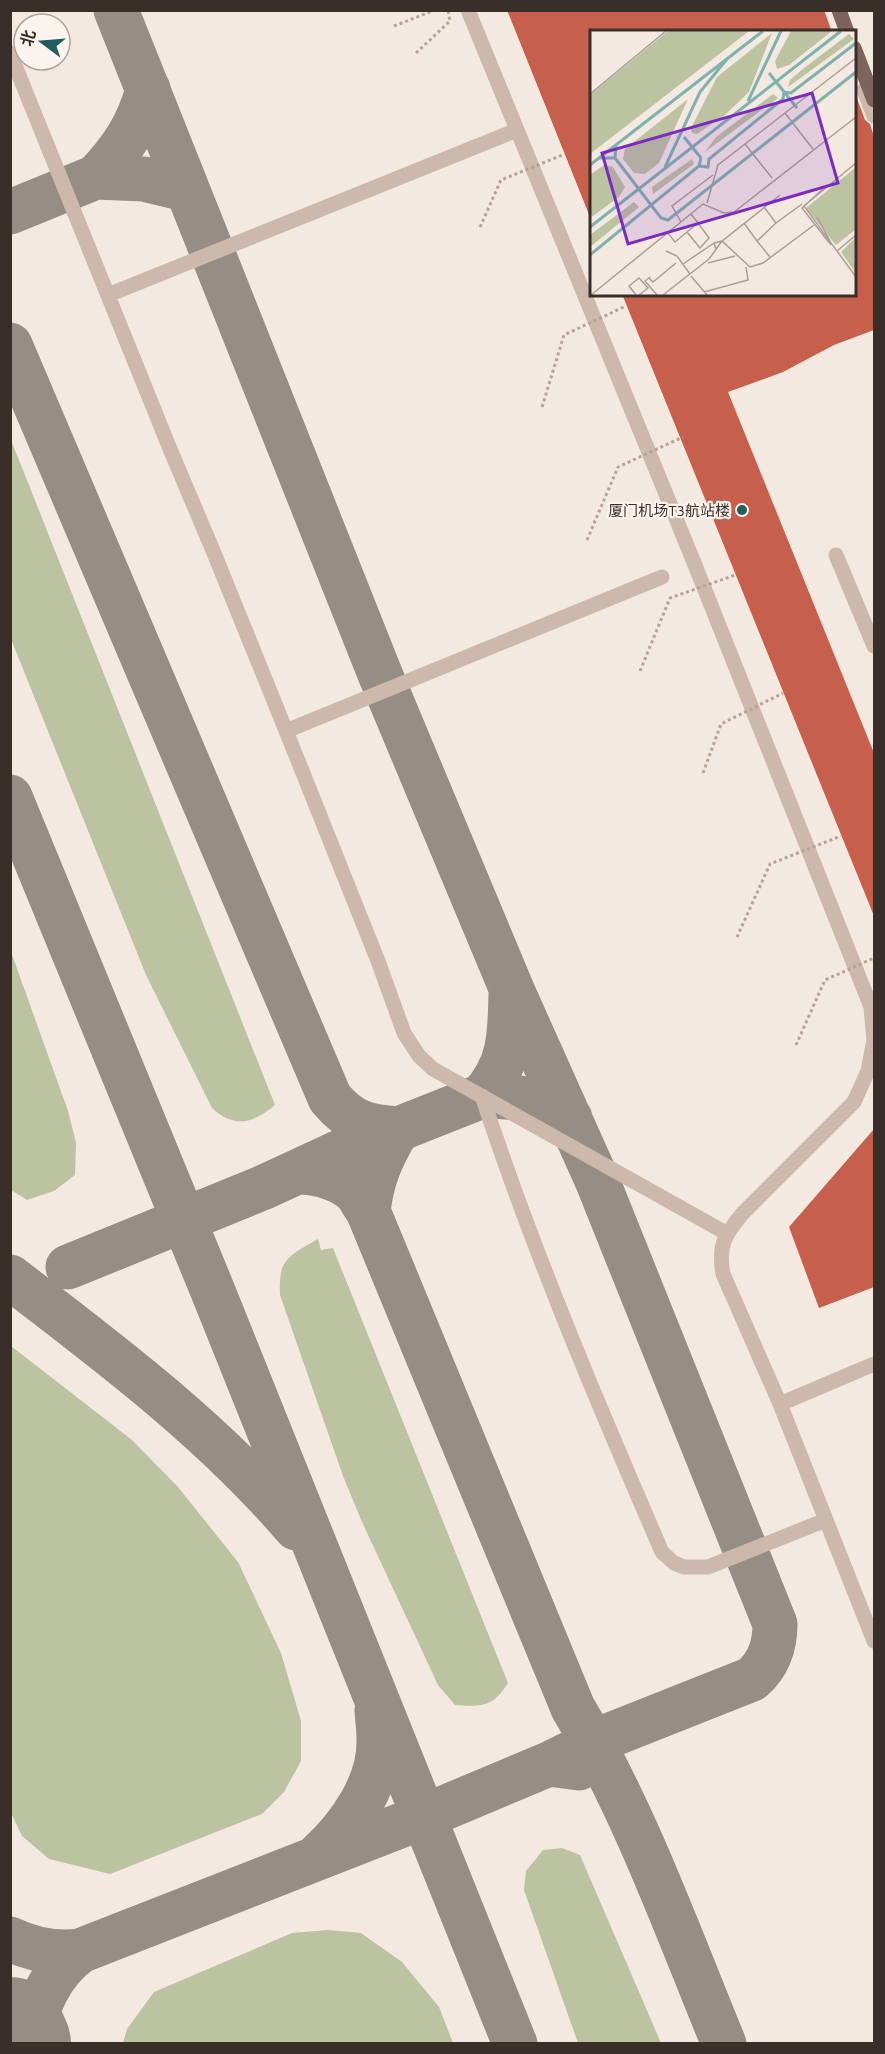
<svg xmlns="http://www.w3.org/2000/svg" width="885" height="2054" font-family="Ubuntu,'Noto Sans SC',sans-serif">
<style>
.green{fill:#bbc3a0}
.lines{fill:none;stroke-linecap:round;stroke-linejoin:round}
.taxiway{stroke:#978c86;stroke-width:45}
.runway{stroke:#978c86;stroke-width:112}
.building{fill:#c65f4c}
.path{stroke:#b8a296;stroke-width:3;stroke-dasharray:3 3;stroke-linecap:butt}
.minor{stroke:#ccb8ac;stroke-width:15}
.major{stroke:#7c645c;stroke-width:15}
.path-bridge{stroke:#b8a296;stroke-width:3;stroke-dasharray:3 3;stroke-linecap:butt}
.poi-dot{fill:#205d5b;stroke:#fbf4ee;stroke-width:2}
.labels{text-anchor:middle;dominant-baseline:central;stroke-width:4.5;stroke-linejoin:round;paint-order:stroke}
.poi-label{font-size:15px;fill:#3a2e2b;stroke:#fbf4ee;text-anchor:end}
.inset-river{fill:none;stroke:#7fb1af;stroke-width:3}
.inset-road{fill:none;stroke:#aa9e98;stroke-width:1.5}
.view{fill:#7b2cbf;fill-opacity:0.15;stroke:#7b2cbf;stroke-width:3}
.inset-edge{fill:none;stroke:#3a2e2b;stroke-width:3}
</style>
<rect width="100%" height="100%" fill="#f4e9e1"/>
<path class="green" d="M11,440L275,1105C254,1123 234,1129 212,1108L146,975L11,639Z
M10,949L68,1111L76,1143L75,1175L54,1191L27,1200L11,1190Z
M318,1239L321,1250L333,1248L508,1683C493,1707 482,1707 455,1705L438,1685L362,1522L343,1476L280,1295C278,1258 289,1256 318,1239Z
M11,1346L132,1440L178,1487L238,1562L281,1653L301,1721V1761L284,1792L262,1814L110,1874L49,1859L22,1836L11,1813Z
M562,1848L580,1855L661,2043H578L524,1890L526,1871L543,1850Z
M328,1930L361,1933L402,1962L439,2007L453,2043H123L127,2029L154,1992L292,1933Z"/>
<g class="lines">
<path class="taxiway" d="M116,10L380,674L512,990L597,1180L775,1624C775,1646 769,1664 752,1679L593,1742L549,1764
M148,89C138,126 122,150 96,177L144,179L186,189
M10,212L96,177
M10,345L330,1098C351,1123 367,1127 398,1129C381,1157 372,1178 368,1211
M10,797L212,1289L515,2044
M511,993C510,1033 511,1064 482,1096C517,1097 540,1097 570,1118
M298,1172C317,1172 344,1179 357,1194C361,1199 364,1206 368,1211L573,1708C636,1814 677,1930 724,2044
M68,1267L262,1188L338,1153L482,1096
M10,1277C111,1354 214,1432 296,1528
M319,1855C350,1826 380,1784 379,1740C379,1730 378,1721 377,1711
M10,1939C33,1950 56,1954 80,1951C50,1973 35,2008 31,2044
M80,1951L425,1816L549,1764L579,1768"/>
<path class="runway" d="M10,2033L15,2044"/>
</g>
<path class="building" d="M507,10H824L832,32H591L590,217Z
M854,86L855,93L865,120L870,124L874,137V330L834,345L783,372L728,392L874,753V916L622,294H854Z
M874,1129V1287L819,1308L789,1227Z"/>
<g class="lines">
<path class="path" d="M394,26L435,10
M416,53L450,21L448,10"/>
<path class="minor" d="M468,10L695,565L871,1007L874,1040L868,1071L854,1102L742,1214C724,1236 718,1246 723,1274L780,1404L874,1641
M10,53L170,449L214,553L297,758L378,961L404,1033L419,1056L433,1069L726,1233
M864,90L874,116
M108,295L517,130
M836,555L874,646
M286,731L662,577
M482,1096C533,1251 597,1402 662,1552L674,1563L684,1567H708L826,1520
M780,1404L874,1364"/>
<path class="major" d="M839,10L847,32
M854,48L874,100"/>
<path class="path-bridge" d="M480,227L501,180L565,154
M542,407L564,335L626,306
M587,540L618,467L683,437
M640,671L670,598L735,575
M703,773L721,724L783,693
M737,937L770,864L841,836
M796,1045L825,980L874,958"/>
</g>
<circle class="poi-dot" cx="742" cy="510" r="6"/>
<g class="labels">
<g class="poi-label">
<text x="730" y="510">厦门机场T3航站楼</text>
</g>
</g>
<g transform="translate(590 30)">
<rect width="266" height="266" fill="#f4e9e1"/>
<path d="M78,1H159L0,124V65ZM201,1H242L199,35L187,39L185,31ZM182,3L159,62L135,85L107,104L102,103L101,98L127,47ZM259,4L264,9L198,57L200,50L214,38ZM183,64L188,68L115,122L126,107ZM98,69L69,133L55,144L44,143L33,129L35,119ZM102,129L104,134L63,164L62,157ZM14,135L23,137L35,157L29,167L0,188V145ZM265,138V200L246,215L216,178ZM44,172L49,177L0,217V205ZM265,208V242L251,222Z" fill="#bbc3a0"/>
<path class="inset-river" d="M179,43L207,78M194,62L201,63L266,13M158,71L191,1M94,107L111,128M9,128H25L26,114M25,128L71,188L78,190L266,42M0,135L173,1M109,136L118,137L119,129L193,69L194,62M75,137L110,62L137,29M0,197L251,1M0,225L109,136L111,128"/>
<path class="inset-road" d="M0,64L76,1M195,83L223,119M155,114L182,148M266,133L214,176L266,247M236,156L212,178L241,215M117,173L128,135L266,28M174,177L186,193L212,174M227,187L240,211M91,192L82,176L123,145M154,193L167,211L186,193M77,202L85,212L108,193L101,184M97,202L110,218L119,208L108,193M167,211L180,227M126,219L124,213L132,211L190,165M76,221L87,226L100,244M247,221L266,205M118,233L145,226M93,234L124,213M101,246L117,265M60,247L55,251L67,265M59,248L63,252L86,233M114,262L158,250L156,237M1,265L113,174L134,183L144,182L266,87M46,265L39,256L49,248L58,258L49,265M73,265L119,229L132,211L160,237L173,233L224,195"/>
<path class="view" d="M222,63L248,153L38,214L12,123Z"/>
<rect width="266" height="266" class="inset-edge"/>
</g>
<rect width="885" height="2054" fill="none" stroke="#3a2e2b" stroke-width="24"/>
<g transform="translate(42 42) rotate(286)"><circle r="28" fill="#fbf4ee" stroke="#aea5a0" stroke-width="1.5"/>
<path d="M0-4.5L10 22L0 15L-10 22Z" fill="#205d5b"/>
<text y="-9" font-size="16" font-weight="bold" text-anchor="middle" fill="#3a2e2b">北</text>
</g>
</svg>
